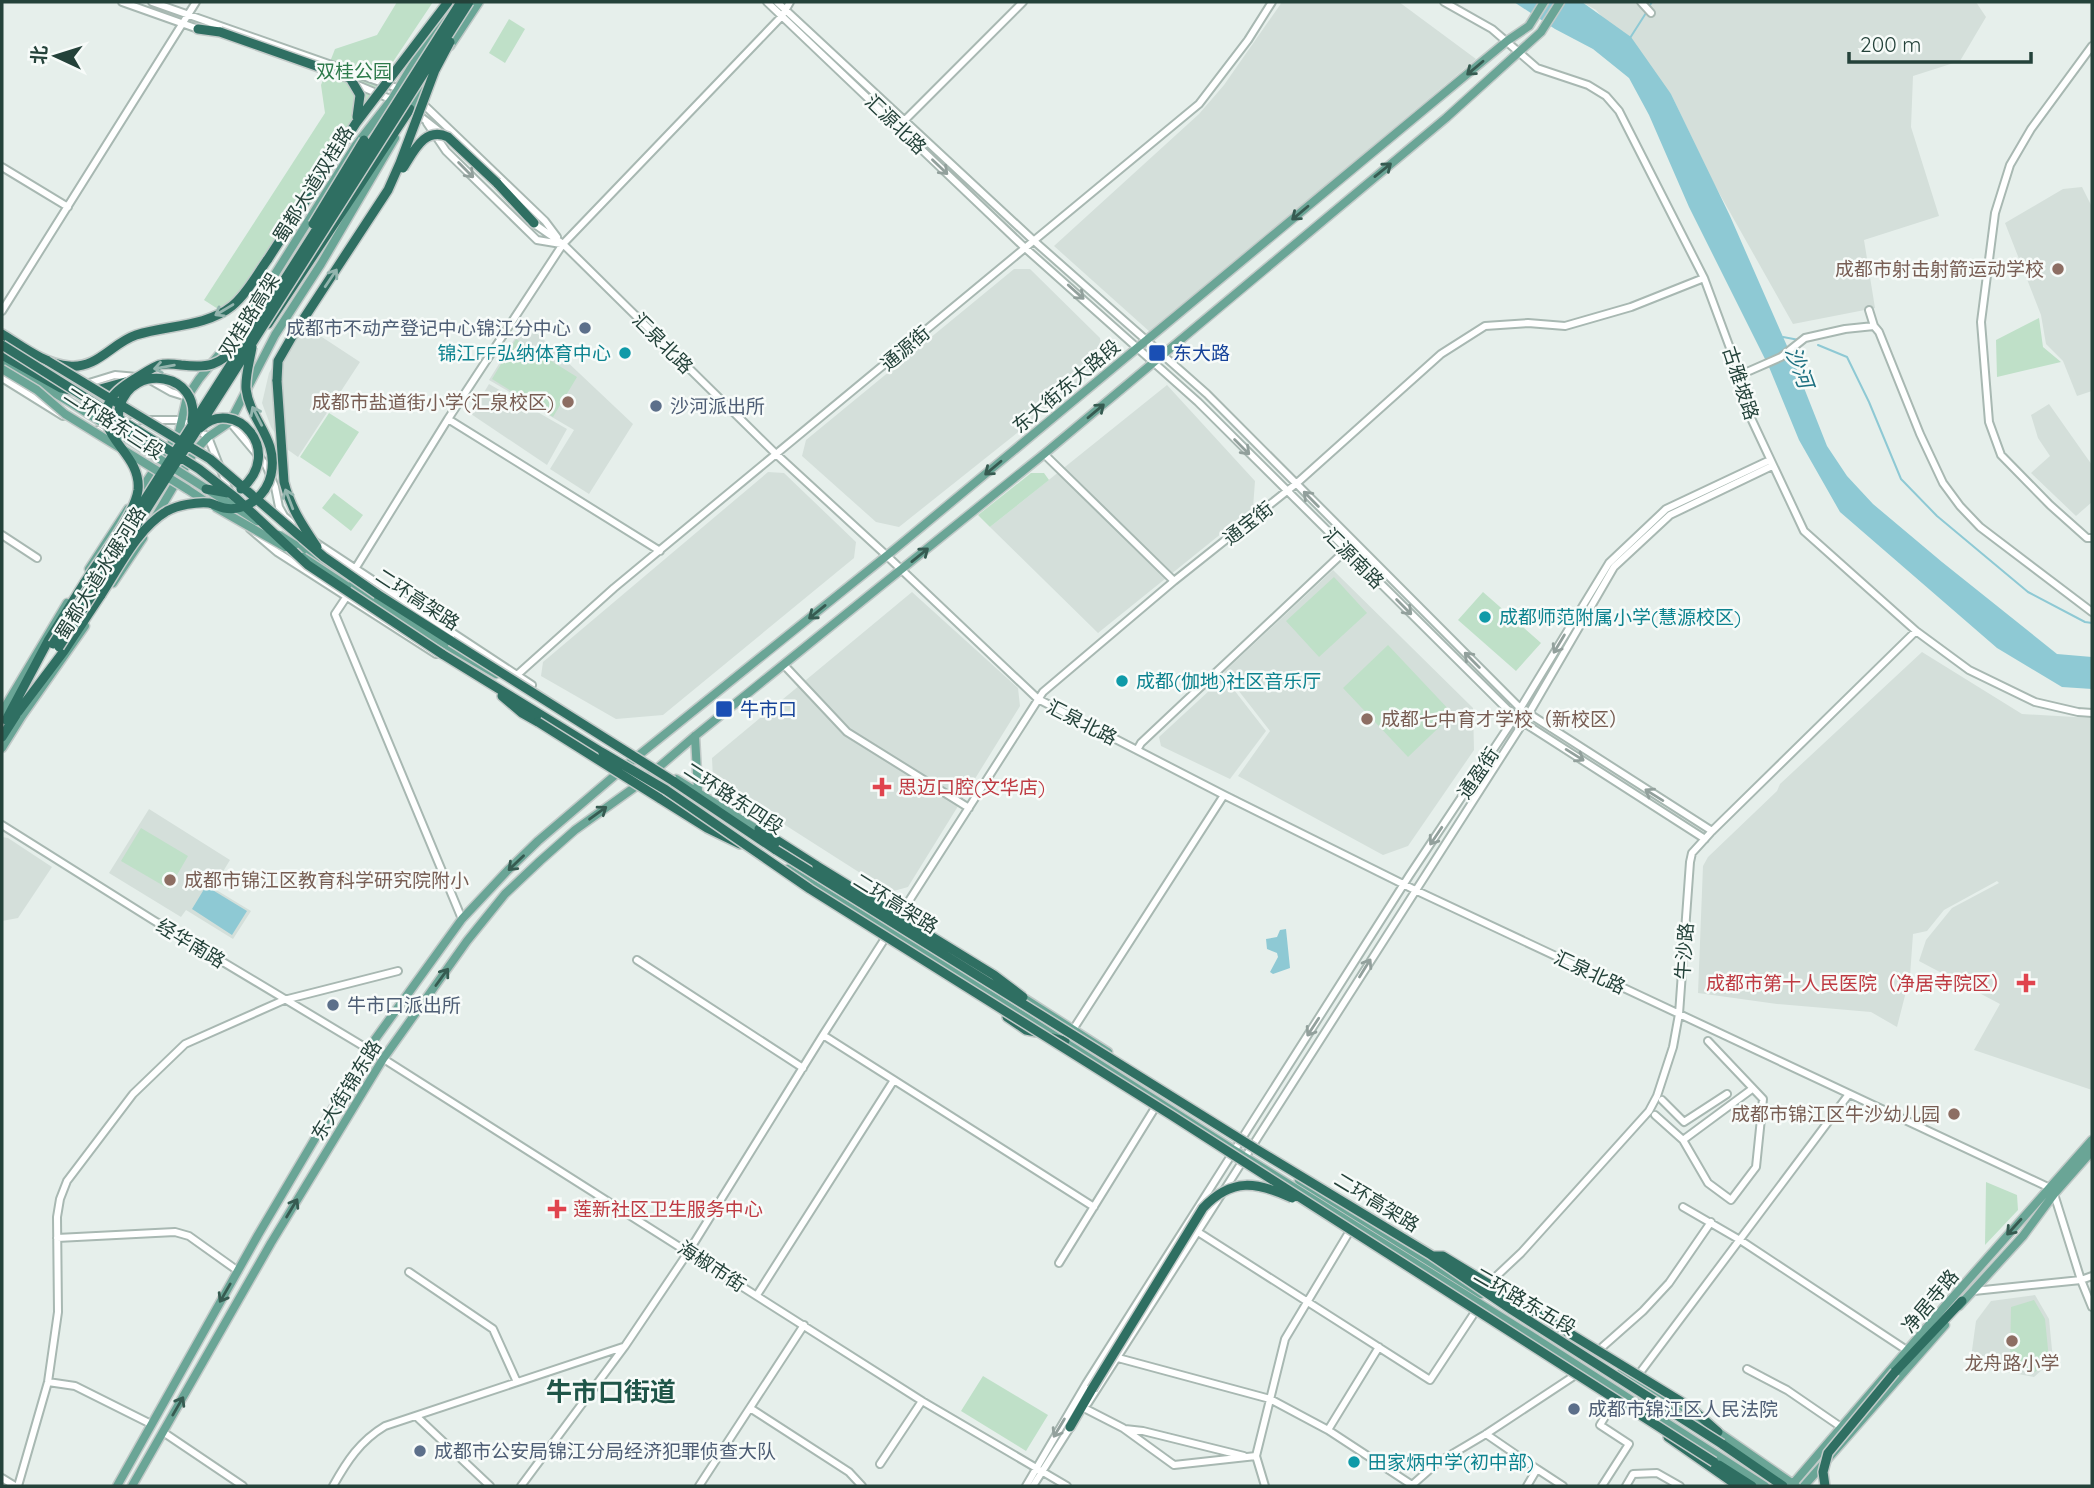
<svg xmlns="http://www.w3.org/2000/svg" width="2094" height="1488" font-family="Quicksand,'Noto Sans SC',sans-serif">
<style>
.built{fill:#d4dfda}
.green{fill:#bfe0c8}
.water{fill:#8ec9d4}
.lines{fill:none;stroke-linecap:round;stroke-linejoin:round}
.stream{stroke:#8ec9d4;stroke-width:2}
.minor-casing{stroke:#a8b8b2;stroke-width:10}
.major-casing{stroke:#c2cac8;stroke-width:11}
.highway-casing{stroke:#c2cac8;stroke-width:12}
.minor{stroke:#fff;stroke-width:6}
.major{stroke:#6aa596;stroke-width:8}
.highway{stroke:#2f6f62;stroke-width:9}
.major-bridge-casing{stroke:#c2cac8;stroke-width:11;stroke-linecap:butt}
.highway-bridge-casing{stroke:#c2cac8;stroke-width:12;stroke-linecap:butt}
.major-bridge{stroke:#6aa596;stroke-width:8}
.highway-bridge{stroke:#2f6f62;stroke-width:9}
.oneway{stroke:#365b51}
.oneway2{stroke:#92a09c}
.oneway3{stroke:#93b5ae}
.education-dot{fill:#8d6e63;stroke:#f7fbf9;stroke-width:2.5}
.service-dot{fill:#5c6f8a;stroke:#f7fbf9;stroke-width:2.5}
.culture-dot{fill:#0f9aa8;stroke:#f7fbf9;stroke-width:2.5}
.transit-dot{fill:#1a4fb4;stroke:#f7fbf9;stroke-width:2.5}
.health-dot{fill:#e0444e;stroke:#f7fbf9;stroke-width:2.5}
.labels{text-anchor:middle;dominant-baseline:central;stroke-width:5;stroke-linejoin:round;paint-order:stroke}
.park-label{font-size:19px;fill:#2d7a4b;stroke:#f7fbf9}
.street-label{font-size:19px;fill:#24423a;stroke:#f7fbf9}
.education-label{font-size:19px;fill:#785e54;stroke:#f7fbf9;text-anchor:end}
.service-label{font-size:19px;fill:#4e5e75;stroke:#f7fbf9;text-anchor:start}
.culture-label{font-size:19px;fill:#0d838f;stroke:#f7fbf9;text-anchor:start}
.transit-label{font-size:19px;fill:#164399;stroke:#f7fbf9;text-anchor:start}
.health-label{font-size:19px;fill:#be3a42;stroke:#f7fbf9;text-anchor:start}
.water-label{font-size:21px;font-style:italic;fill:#1c6f80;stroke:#f7fbf9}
.district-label{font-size:26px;font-weight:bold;fill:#1f5548;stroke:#f7fbf9}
</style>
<rect width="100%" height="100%" fill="#e6efeb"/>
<path class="built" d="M1282,2H1399L1476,59L1150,332L1054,246L1199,114L1224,85Z
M1582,2H1976L1986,17L1960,61L1913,76L1911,127L1939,216L1864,240L1875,308L1793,324L1714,184L1671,94L1596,10Z
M2082,187L2092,207V391L2077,396L2063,361L2046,344L2041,315L2005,223L2063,189Z
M1014,269H1030L1100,338L1105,363L899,527L876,522L802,456L806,440Z
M299,322L360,362L298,457L284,447L271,427L262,403L269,373Z
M525,322L633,424L589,494L550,469L574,430L489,380Z
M489,384L567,429L547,465L471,414Z
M1167,385L1255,481L1253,508L1098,633L990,527Z
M2049,404L2092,465V502L2076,516L2031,473L2050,456L2038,438L2031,415Z
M768,472L784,473L856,542L854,558L663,715L616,719L541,676L543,662Z
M1333,570L1473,708L1474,750L1408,846L1383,855L1238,776L1270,731L1224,672Z
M912,592L1018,688L1020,706L908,887L890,892L713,779L712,758Z
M1922,652L2022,714L2092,718V1090L1974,1050L2000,1004L1919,961L1926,940L1952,908L1999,883L1997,881L1944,910L1927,931L1913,934L1910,976L1897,1027L1871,1012L1777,1004L1698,993L1703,866L1708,857L1777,791L1780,784Z
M1224,677L1266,731L1230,779L1161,746L1159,737Z
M149,809L230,860L213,888L251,911L233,939L186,910L181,917L109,873Z
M2,837L8,838L52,867L18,918L2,921Z
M2035,1295L2049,1319L2053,1360L2034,1377L1970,1365L1976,1321L1991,1301Z"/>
<path class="green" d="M397,2H433L235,298L218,309L204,300L325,113L321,85L335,49L377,35Z
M509,19L525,29L505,63L489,53Z
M2039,318L2043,347L2061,362L1997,377L1996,340Z
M516,339L577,377L553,417L492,379Z
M329,413L359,432L330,477L300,457Z
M1031,473H1044L1049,480L990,527L978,515Z
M334,493L363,515L351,531L322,508Z
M1334,577L1367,613L1319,657L1286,621Z
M1483,592L1541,643L1516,671L1458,620Z
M1388,645L1453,714L1408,757L1343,688Z
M141,828L188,856L169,889L121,861Z
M1986,1182L2017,1195L2018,1210L1985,1245Z
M2034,1300L2045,1319L2049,1359L2035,1372L2010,1367L2011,1307Z
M983,1376L1048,1415L1026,1451L961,1411Z"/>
<path class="water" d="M1514,2H1582L1631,37L1671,94L1730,216L1791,355L1827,446L1847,476L1873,504L1942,562L2057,654L2092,657V689L2062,687L1997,648L1840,512L1799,440L1769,367L1689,207L1649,115L1629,78L1593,49L1555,29Z
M206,886L247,911L232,935L192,909Z
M1286,929L1290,968L1273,974L1270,972L1278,957L1277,953L1267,949L1266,939L1277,937L1280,930Z"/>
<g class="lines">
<path class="stream" d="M1648,8L1652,2
M1630,38L1646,13
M1783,337L1799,340
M1818,345L1847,357L1869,402L1901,479L1937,516L2028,592L2085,622L2092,623"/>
<g class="minor-casing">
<path id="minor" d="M122,2L201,30
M152,2L400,89
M767,2L1024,247L1198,402L1515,717L1705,839
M777,2L1033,240L1207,394L1520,708L1712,831
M1444,2L1492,29L1537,68L1588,85L1606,96L1619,111L1704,278L1740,375L1750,416L1804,531L1916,631L1969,670L2035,702L2078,712L2092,713
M1641,2L1651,13
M2092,46L2031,129L2010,165L1995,213L1981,322L1989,422L2001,455L2050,505L2087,538H2092
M353,83L395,101
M421,102L545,221L557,237
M416,113L443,134
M427,123L446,151L537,240L561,244
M902,123L1023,2
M2,167L68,207
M530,221L563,244L776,454L886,555L1038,699L1224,795L1415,890L2050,1188
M1869,310L1874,326L1879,332L1920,434L1943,483L1960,506L1980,527L2092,612
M2,311L196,2
M1740,375L1781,357L1805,338L1845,329L1874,326
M2,378L63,416
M148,379L171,392L187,397
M62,382L89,383L115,375L137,377
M448,419L660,551
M230,422L266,465L275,487L279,507L284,516L306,535
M94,431L140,420H183L208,437L230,493
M1044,454L1174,581
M250,529L277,552L436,654
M2,535L37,558
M315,542L532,685
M355,569L448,419L563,244L782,16L790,2
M347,596L335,614L462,919
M784,665L847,732L969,808
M517,675L614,588L1199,104L1248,40L1272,2
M1137,750L1141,743L1346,550
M2,825L153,920L368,1049L922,1401L1067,1486
M637,960L803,1068
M1074,1028L1224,795
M823,1035L1094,1207
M1662,1100L1684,1122L1727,1094
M1655,1115L1683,1140L1708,1183L1731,1200L1756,1167L1763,1099L1708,1041
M1683,1140L1752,1089
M2054,1194L2081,1280L2092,1307
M1683,1207L1740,1240L1908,1351
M1198,1232L1430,1380L1477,1309
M57,1238L175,1232L189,1236L238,1271
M1059,1263L1158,1103
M409,1272L493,1329L517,1382
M1487,1285L1521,1253L1649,1111L1657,1096L1673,1047L1679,1014L1690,862L1692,853L1712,831L1916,631
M1974,1291L2081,1280L2092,1276
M757,1295L894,1080
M1591,1357L1643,1311L1669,1283L1711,1222
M1118,1358L1270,1399L1328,1430L1412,1485
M1747,1369L1787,1390L1841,1427
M1636,1378L1849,1094
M48,1382L75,1386L151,1424
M1088,1403L1528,715L1614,567L1670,515L1772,466
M750,1408L849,1472L862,1486
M1084,1408L1123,1428L1174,1465L1256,1456
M416,1416L490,1486
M1125,1429L1143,1431L1244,1456
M1328,1430L1379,1347
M163,1432L243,1486
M1486,1434L1537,1469L1527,1486
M880,1464L922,1401
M1537,1469L1563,1486
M2,1478L15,1486
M18,1486L48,1382L58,1312L57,1217L60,1199L67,1181L133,1094L185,1044L284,1000L398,971
M333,1486C347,1461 360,1441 385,1426L623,1347
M521,1486L625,1346L689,1251L823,1035L1043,692L1174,581L1297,483L1441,354L1485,326L1528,323L1565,326L1631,307L1704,278
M699,1486L804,1325
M1026,1486L1086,1384L1162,1264L1409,876L1515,717L1609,563L1666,509L1770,460
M1033,1486L1071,1426
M1265,1486L1256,1456L1285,1339L1351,1229
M1411,1486L1437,1463L1486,1434L1580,1372
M1602,1486L1629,1444L1600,1425L1617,1397
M1626,1486L1633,1474L1657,1473L1680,1486"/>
</g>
<g class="major-casing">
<path id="major" d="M450,46L479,2
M407,114L431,74
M2,362L73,404
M187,489L208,503
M137,496L179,432L187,397L199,379L243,325L356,145L392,99L448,7
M153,521L194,452L208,437L230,422L275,335L321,264L395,138
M295,545L404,620L496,674
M89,569L128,509
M113,583L143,538
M2,712L67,603
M695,736L698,791
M2,748L22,716L85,626
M652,773L695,736L1044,454L1446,118L1541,32L1560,2
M676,779L763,833
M788,869L964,978L1234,1150L1527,1333L1765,1486
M1019,995L1108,1052
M1299,1180L1481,1294
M1959,1306L2023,1236L2054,1194L2092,1151
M1620,1374L1718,1432L1796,1486
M117,1486L258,1235L368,1049L462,919L508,870L538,841L634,759L895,549L1507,41L1529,26L1544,2
M132,1486L271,1243L383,1059L467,941L505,894L540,861L575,830L642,782
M1791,1486L1945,1306L2092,1140
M1804,1486L1945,1325"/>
</g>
<g class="highway-casing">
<path id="highway" d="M198,29L220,32
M497,183L534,223
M261,311L269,294
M268,324L410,109
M2,334C22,346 44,364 69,366C97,369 112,343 136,335C167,325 206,327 232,306C247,294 257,274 268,259
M2,355L61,388L86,393L129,381
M277,381L278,361L293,335
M377,594L451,641
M442,654L603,753
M502,696L522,713L538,722
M18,712L64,651L101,595
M6,720L48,641L85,582
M2,737L16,715
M673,781L776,850
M659,798L707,828L740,844
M759,829L817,866
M1007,1017L1026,1030L1036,1032
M1049,1037L1065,1041
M1895,1372L1962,1301
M1690,1407L1718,1432
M1070,1427L1092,1389
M1668,1437L1738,1486
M1722,1444L1783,1486
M1719,1465L1752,1486"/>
</g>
<use href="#minor" class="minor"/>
<use href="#major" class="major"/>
<use href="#highway" class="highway"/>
<g class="major-bridge-casing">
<path id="major-bridge" d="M2,369L37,390L65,414L187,489
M73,404L257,521
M215,507L285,547
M279,535L295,545
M303,557L347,586"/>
</g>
<g class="highway-bridge-casing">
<path id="highway-bridge" d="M220,32L350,78L360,95L357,117
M403,168C414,151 425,126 448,137L497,183
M313,224L364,140
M268,259L356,123L448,2
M293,335L388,190L400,163L435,70L450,42
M2,345L199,469L236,498L308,565L442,654
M48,361L210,459L324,557L377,594
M277,381L284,482C290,507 303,526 317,547
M200,428C234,395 286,451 241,489
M142,446C135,439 124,431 120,422C118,417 118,412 120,406C133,362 201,373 192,421
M206,489L228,493
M85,582C99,560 135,514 138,490C142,451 90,436 111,399C116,390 128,383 136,378C143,374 151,368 159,365C166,363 174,364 181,365C208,368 220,366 237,345
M101,595C120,566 137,529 167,511C178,505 196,502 209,503C214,504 219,507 224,508C246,512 266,496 271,475C279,439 250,421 246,389C245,376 250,360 252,347
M451,641L673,781
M53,644L461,2
M59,647L469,2
M538,722L659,798
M603,753L666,790L810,889L1171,1115L1714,1462
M776,850L1256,1149L1431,1255L1512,1310L1722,1444
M817,866L994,975L1023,997
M1433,1256H1443L1690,1407
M1092,1389L1203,1208C1232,1177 1257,1182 1292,1198
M1825,1486L1823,1472L1828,1453L1895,1372"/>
</g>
<use href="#major-bridge" class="major-bridge"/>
<use href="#highway-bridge" class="highway-bridge"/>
</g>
<defs><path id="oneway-shaft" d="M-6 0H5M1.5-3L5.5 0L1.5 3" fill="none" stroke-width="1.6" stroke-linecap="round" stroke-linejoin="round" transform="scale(1.75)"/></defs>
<g class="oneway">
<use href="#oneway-shaft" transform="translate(1475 68) rotate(140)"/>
<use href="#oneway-shaft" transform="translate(1383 170) rotate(-39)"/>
<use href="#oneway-shaft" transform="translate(1300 213) rotate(140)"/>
<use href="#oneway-shaft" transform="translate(1096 411) rotate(-40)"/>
<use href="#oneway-shaft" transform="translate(993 468) rotate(140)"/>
<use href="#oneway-shaft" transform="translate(920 555) rotate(-39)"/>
<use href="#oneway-shaft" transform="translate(817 612) rotate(141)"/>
<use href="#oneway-shaft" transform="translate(598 813) rotate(-36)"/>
<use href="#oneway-shaft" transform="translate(516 863) rotate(136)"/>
<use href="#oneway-shaft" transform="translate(442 977) rotate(-54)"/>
<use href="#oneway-shaft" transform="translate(292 1208) rotate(-59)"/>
<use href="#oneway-shaft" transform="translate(2014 1227) rotate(132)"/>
<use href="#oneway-shaft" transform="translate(225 1293) rotate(120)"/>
<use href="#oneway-shaft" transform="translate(178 1406) rotate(-60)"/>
</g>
<g class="oneway2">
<use href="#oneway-shaft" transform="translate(940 167) rotate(44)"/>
<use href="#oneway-shaft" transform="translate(466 170) rotate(45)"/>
<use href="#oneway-shaft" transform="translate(1076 292) rotate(42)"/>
<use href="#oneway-shaft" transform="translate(1242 447) rotate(45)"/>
<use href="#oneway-shaft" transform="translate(1311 499) rotate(-135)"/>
<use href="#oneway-shaft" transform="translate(1404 607) rotate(45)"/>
<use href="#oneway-shaft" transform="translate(1559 644) rotate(121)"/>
<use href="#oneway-shaft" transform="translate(1472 660) rotate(-135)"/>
<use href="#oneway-shaft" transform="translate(1575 755) rotate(32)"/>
<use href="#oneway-shaft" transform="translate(1654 795) rotate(-148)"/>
<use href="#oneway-shaft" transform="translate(1436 836) rotate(124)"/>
<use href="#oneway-shaft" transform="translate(1365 968) rotate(-58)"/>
<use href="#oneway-shaft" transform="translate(1313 1027) rotate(123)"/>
<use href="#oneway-shaft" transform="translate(1059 1428) rotate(121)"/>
</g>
<g class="oneway3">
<use href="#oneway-shaft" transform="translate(331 278) rotate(-56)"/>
<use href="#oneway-shaft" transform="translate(224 310) rotate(149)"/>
<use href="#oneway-shaft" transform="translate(164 367) rotate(170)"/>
<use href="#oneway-shaft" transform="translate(257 416) rotate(-117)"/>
<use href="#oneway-shaft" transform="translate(289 499) rotate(-111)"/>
</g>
<g class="education-dot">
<circle cx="2058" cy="269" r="7"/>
<circle cx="568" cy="402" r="7"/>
<circle cx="1367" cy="719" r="7"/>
<circle cx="170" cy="880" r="7"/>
<circle cx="1954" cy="1114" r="7"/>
<circle cx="2012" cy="1341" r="7"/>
</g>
<g class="service-dot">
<circle cx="585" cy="328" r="7"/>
<circle cx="656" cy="406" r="7"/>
<circle cx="333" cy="1005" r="7"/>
<circle cx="1574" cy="1409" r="7"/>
<circle cx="420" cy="1451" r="7"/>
</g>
<g class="culture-dot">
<circle cx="625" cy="353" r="7"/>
<circle cx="1485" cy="617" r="7"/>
<circle cx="1122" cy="681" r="7"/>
<circle cx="1354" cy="1462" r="7"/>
</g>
<g class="transit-dot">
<rect x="1148" y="344" width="18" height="18" rx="3.5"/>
<rect x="715" y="700" width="18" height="18" rx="3.5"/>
</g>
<g class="health-dot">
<path d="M878.5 776.5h7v7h7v7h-7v7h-7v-7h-7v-7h7z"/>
<path d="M2022.5 972.5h7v7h7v7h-7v7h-7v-7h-7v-7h7z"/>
<path d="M553.5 1198.5h7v7h7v7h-7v7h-7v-7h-7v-7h7z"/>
</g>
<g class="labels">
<g class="park-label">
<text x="354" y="71">双桂公园</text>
</g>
<g class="street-label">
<text transform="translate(896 124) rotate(44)">汇源北路</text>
<text transform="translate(313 184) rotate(-58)">蜀都大道双桂路</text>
<text transform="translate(249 315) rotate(-58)">双桂路高架</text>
<text transform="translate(663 343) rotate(45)">汇泉北路</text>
<text transform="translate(905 348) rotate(-40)">通源街</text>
<text transform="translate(1741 383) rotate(72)">古雅坡路</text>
<text transform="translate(1066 386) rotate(-40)">东大街东大路段</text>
<text transform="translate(114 423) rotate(33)">二环路东三段</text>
<text transform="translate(1248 523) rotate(-38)">通宝街</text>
<text transform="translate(1354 558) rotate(45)">汇源南路</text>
<text transform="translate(100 573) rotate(-58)">蜀都大道水碾河路</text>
<text transform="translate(418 599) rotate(33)">二环高架路</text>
<text transform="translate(1082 722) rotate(27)">汇泉北路</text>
<text transform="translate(1478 773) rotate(-56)">通盈街</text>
<text transform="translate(734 798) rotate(33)">二环路东四段</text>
<text transform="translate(896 903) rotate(32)">二环高架路</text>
<text transform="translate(191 943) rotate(31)">经华南路</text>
<text transform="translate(1684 951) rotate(-86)">牛沙路</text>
<text transform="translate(1590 972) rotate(25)">汇泉北路</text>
<text transform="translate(346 1090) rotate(-58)">东大街锦东路</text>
<text transform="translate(1377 1202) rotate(31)">二环高架路</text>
<text transform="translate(712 1266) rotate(33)">海椒市街</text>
<text transform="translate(1525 1301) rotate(30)">二环路东五段</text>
<text transform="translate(1930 1301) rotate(-50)">净居寺路</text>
</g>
<g class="education-label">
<text x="2044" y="269">成都市射击射箭运动学校</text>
<text x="554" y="402">成都市盐道街小学(汇泉校区)</text>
<text x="1381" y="719" text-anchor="start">成都七中育才学校（新校区）</text>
<text x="184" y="880" text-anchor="start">成都市锦江区教育科学研究院附小</text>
<text x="1940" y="1114">成都市锦江区牛沙幼儿园</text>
<text x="2012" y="1363" text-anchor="middle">龙舟路小学</text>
</g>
<g class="service-label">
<text x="571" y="328" text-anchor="end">成都市不动产登记中心锦江分中心</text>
<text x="670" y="406">沙河派出所</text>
<text x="347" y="1005">牛市口派出所</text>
<text x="1588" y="1409">成都市锦江区人民法院</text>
<text x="434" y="1451">成都市公安局锦江分局经济犯罪侦查大队</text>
</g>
<g class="culture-label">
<text x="611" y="353" text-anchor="end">锦江FF弘纳体育中心</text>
<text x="1499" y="617">成都师范附属小学(慧源校区)</text>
<text x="1136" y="681">成都(伽地)社区音乐厅</text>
<text x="1368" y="1462">田家炳中学(初中部)</text>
</g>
<g class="transit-label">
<text x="1173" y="353">东大路</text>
<text x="740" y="709">牛市口</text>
</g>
<g class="health-label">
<text x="898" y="787">思迈口腔(文华店)</text>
<text x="2010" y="983" text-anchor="end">成都市第十人民医院（净居寺院区）</text>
<text x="573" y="1209">莲新社区卫生服务中心</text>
</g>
<g class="water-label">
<text transform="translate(1800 367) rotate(70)">沙河</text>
</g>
<g class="district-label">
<text x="611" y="1391">牛市口街道</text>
</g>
</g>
<rect width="2094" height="1488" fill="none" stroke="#24423a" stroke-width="7"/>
<g transform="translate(56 56) rotate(274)" stroke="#f7fbf9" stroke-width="5" paint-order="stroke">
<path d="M0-5L12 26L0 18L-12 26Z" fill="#24423a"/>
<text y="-10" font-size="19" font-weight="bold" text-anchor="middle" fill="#24423a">北</text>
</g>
<path d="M1849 52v10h182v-10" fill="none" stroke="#24423a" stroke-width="3.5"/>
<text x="1860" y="52" font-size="21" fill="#24423a" stroke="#f7fbf9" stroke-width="5" paint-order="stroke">200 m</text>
</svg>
